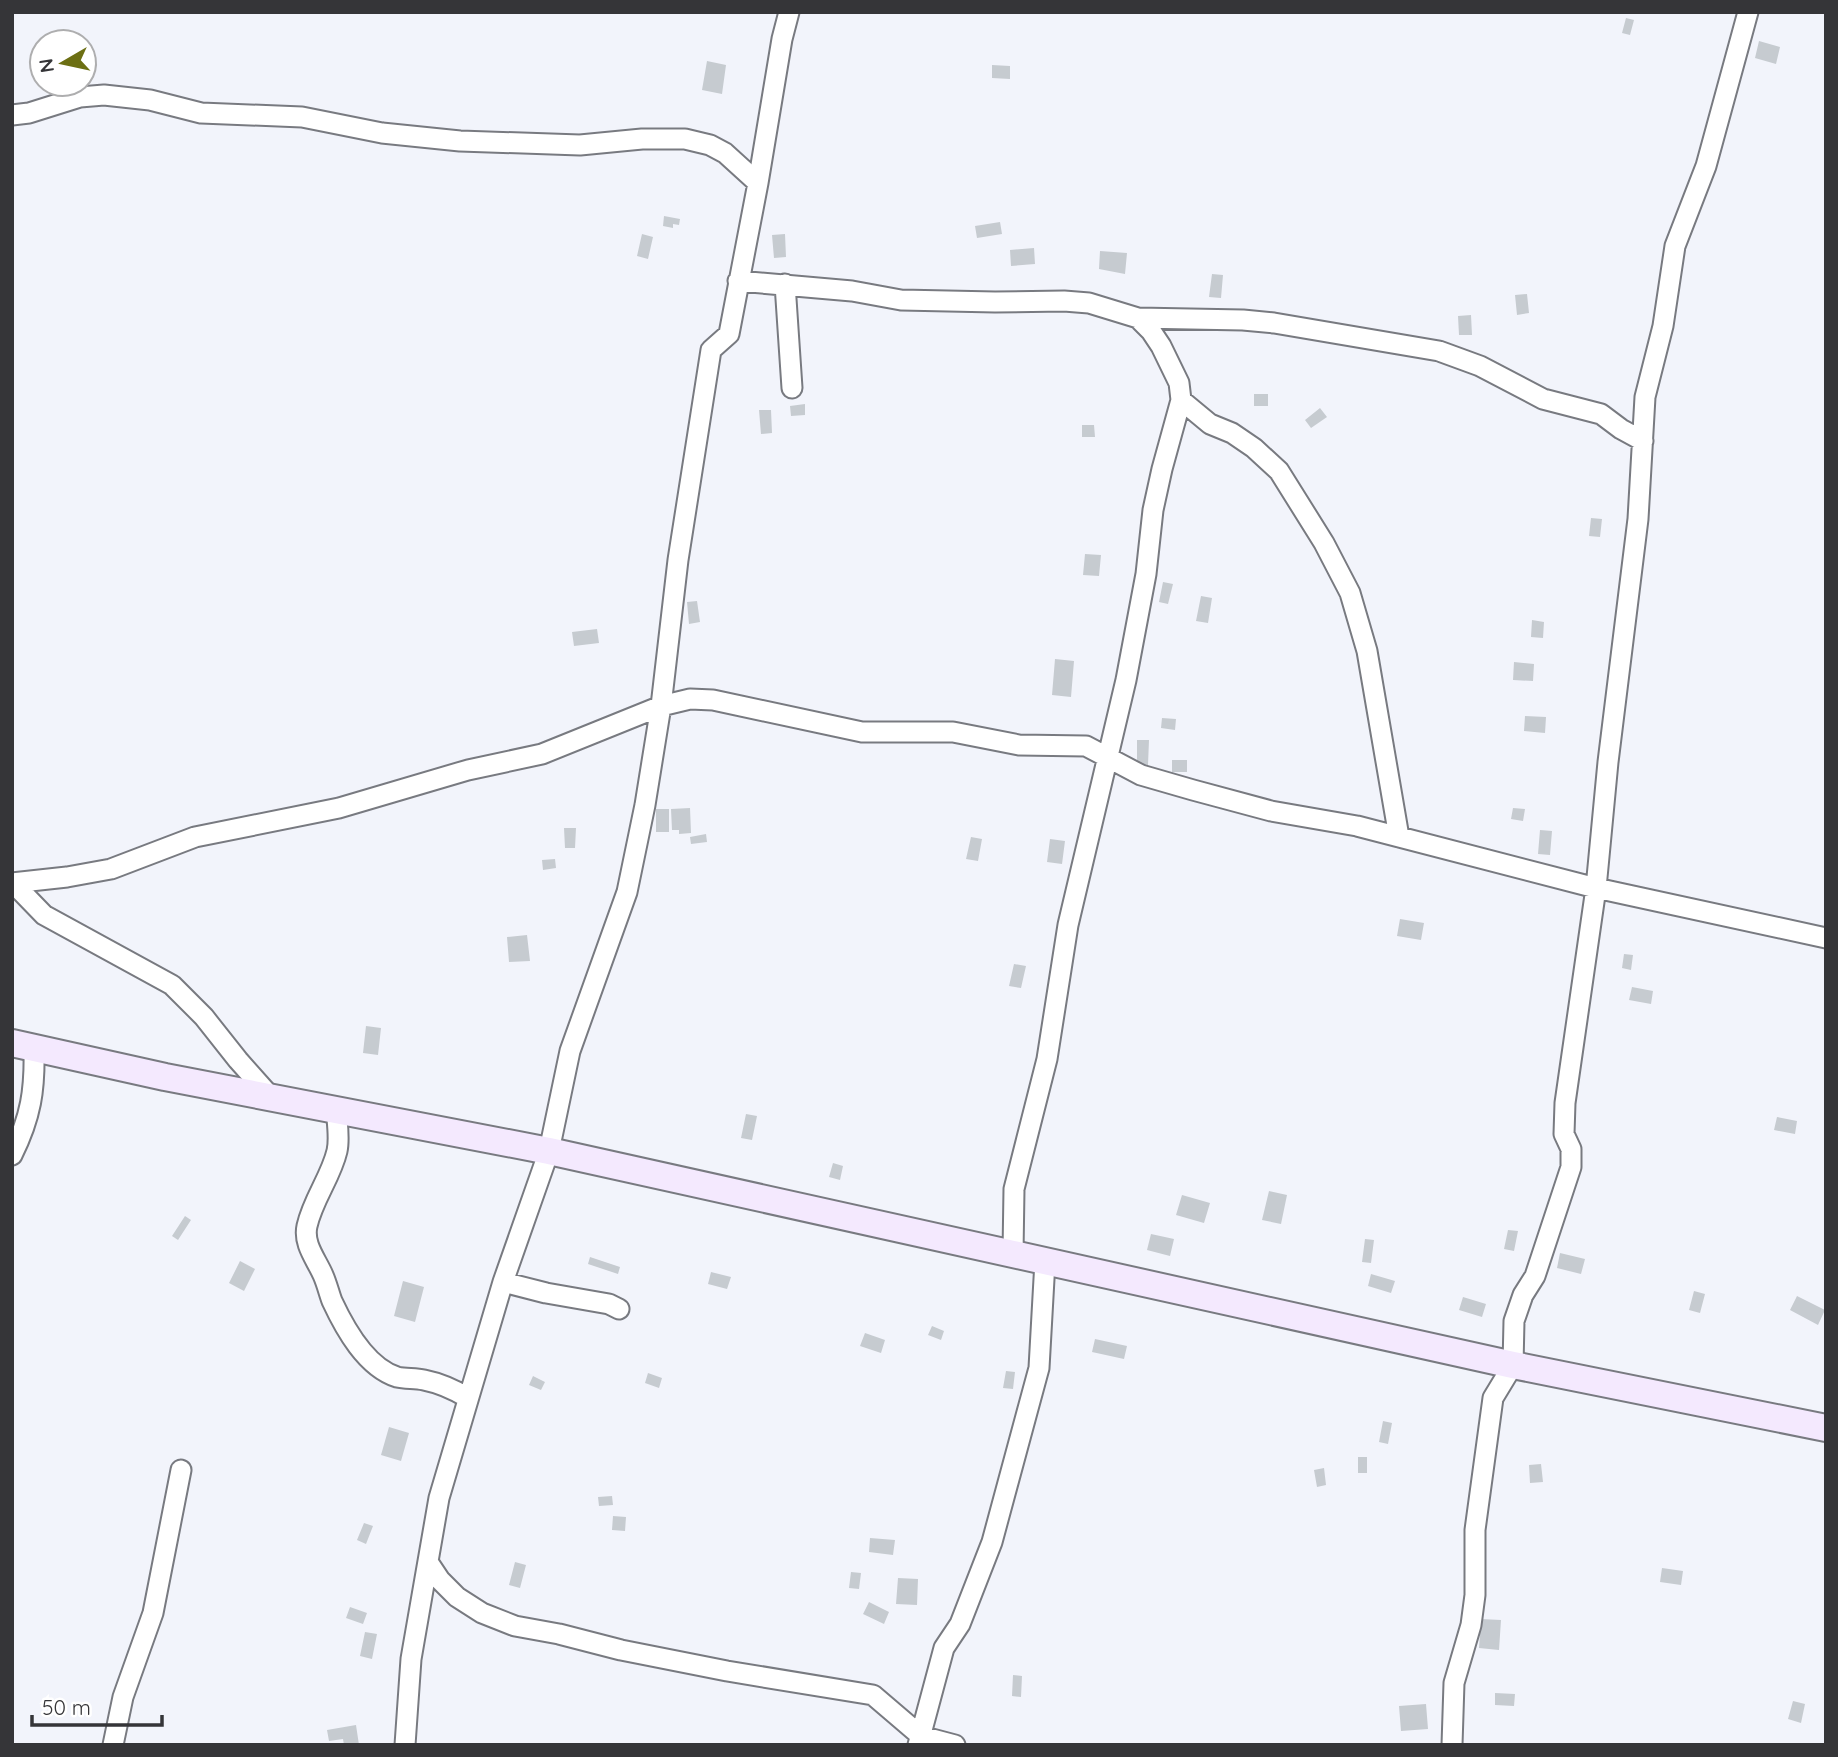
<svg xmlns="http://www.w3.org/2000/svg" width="1838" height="1757" font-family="Quicksand,sans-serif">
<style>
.building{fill:#c6cbd0}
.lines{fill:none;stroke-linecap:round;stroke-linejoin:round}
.minor-casing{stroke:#787a80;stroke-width:23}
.secondary-casing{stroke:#787a80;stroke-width:30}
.minor{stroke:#fff;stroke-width:19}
.secondary{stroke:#f4e9fe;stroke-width:26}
</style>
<rect width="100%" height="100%" fill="#f2f4fb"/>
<path class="building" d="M1626,18L1634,20L1630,35L1622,33Z
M1759,41L1780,47L1776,64L1755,58Z
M707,61L726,65L722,94L702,90Z
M992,65L1010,66V79L992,78Z
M664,216L680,219L679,225L673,224V228L663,226Z
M1000,222L1002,234L977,238L975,226Z
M642,234L653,237L648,259L637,256Z
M785,234L786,257L774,258L772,235Z
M1034,248L1035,264L1011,266L1010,250Z
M1100,251L1127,253L1125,274L1099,269Z
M1212,274L1223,275L1221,298L1209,297Z
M1527,294L1529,313L1517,315L1515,295Z
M1471,315L1472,335H1459L1458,316Z
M1254,394H1268V406H1254Z
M805,404V415L791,416L790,406Z
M1320,408L1327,417L1311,428L1305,420Z
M759,410H771L772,433L761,434Z
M1082,425H1094L1095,437H1082Z
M1591,518L1602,519L1600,537L1589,536Z
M1085,554L1101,555L1099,576L1083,575Z
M1163,582L1173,584L1168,604L1159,602Z
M1201,596L1212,598L1208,623L1196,621Z
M697,601L700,622L689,624L687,602Z
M1532,620L1544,622L1543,638L1531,637Z
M597,629L599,643L574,646L572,632Z
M1055,659L1074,661L1071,697L1052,695Z
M1514,662L1534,664L1533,681L1513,680Z
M1525,716L1546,717L1545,733L1524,731Z
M1162,718L1176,719L1175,730L1161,728Z
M1137,740H1149L1148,765H1137Z
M1172,760H1187V772H1172Z
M690,808L691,833L679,834V830H672L671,809Z
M1513,808L1525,809L1523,821L1511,819Z
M656,809H669V832H656Z
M564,828H576L575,848H565Z
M1540,830L1552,831L1550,855L1538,854Z
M706,834L707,842L691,844L690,837Z
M971,837L982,839L978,861L966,859Z
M1050,839L1065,841L1062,864L1047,862Z
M555,859L556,868L543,870L542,860Z
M1400,919L1424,923L1421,940L1397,936Z
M527,935L530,961L509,962L507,937Z
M1624,954L1633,955L1631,970L1622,968Z
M1014,964L1026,966L1021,988L1009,986Z
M1632,987L1653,991L1651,1004L1629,1000Z
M366,1026L381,1028L378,1055L363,1053Z
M746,1114L757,1116L752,1140L741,1138Z
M1777,1117L1797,1121L1795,1134L1774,1130Z
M833,1163L843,1166L840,1180L829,1177Z
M1269,1191L1287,1195L1281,1224L1262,1220Z
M1182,1195L1210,1203L1204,1223L1176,1215Z
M185,1216L191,1220L178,1240L172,1236Z
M1508,1230L1518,1231L1514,1251L1504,1249Z
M1151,1234L1174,1239L1170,1256L1147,1250Z
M1365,1239L1374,1240L1371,1263L1362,1262Z
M1560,1253L1585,1259L1581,1274L1557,1268Z
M590,1257L620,1267L618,1274L588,1264Z
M240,1261L255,1269L244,1291L229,1283Z
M711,1272L731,1277L727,1289L708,1284Z
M1371,1274L1395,1281L1391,1293L1368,1286Z
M403,1281L424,1287L415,1322L394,1316Z
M1694,1291L1705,1294L1700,1313L1689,1310Z
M1797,1296L1825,1310L1818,1325L1790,1310Z
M1463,1297L1486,1304L1482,1317L1459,1310Z
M932,1326L944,1331L941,1340L928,1335Z
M865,1333L885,1340L881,1353L860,1346Z
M1095,1339L1127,1346L1124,1359L1092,1352Z
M1006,1371L1015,1372L1013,1389L1003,1388Z
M648,1373L662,1378L659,1388L645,1383Z
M533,1376L545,1382L541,1390L529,1385Z
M1383,1421L1392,1423L1388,1444L1379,1442Z
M389,1427L409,1433L401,1461L381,1455Z
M1358,1457H1367V1473H1358Z
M1541,1464L1543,1482L1530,1483L1529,1465Z
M1324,1468L1326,1485L1317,1487L1314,1470Z
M612,1496L613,1505L599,1506L598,1497Z
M613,1516L626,1517L625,1531L612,1530Z
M364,1523L373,1526L366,1544L357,1540Z
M870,1538L895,1540L893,1555L869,1552Z
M515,1562L526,1565L520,1588L509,1585Z
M1662,1568L1683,1571L1681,1585L1660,1582Z
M851,1572L861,1573L859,1589L849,1588Z
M898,1578L918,1579L917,1605L896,1604Z
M869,1602L889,1612L884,1624L863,1614Z
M350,1607L367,1613L363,1624L346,1618Z
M1481,1619L1501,1620L1499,1650L1479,1648Z
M365,1632L377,1634L372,1659L360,1656Z
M1013,1675L1022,1676L1021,1697L1012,1696Z
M1495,1693L1515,1694L1514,1706L1495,1705Z
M1793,1701L1805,1704L1801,1723L1788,1719Z
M1426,1704L1428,1729L1401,1731L1399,1706Z
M356,1725L359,1745H344L343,1739L329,1741L327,1730Z"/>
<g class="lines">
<g class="minor-casing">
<path id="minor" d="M12,115L29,113L80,97L104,95L150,100L201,113L302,117L382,133L460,141L580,145L642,139H685L710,145L725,153L758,183
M738,281L852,291L901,300L995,302L1064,301L1089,303L1138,318L1151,331L1161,346L1179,383L1181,400L1162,469L1153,510L1146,574L1126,680L1068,925L1047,1059L1014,1189L1013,1253
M785,284L792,388
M1138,318L1243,320L1274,323L1439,351L1480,366L1543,399L1601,414L1621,429L1643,441
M1181,400L1210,424L1232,433L1254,448L1279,471L1324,543L1350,593L1367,651L1399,837
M12,883L67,877L111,869L195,837L339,808L468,770L542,754L661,706L690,699L713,700L862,732H953L1019,745L1086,746L1141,775L1193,790L1271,811L1357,826L1596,888L1608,762L1638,519L1645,397L1663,326L1675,246L1706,166L1748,12
M13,883L44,915L172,985L204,1017L238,1060L270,1096
M336,1108C337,1122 340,1138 337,1151C331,1177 313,1199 307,1226C303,1244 316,1259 323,1275C327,1284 329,1293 332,1301C345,1329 366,1367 397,1377C406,1379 415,1378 424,1380C439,1383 455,1390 468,1398
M12,1155C31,1117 35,1090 34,1048
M503,1282L546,1293L609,1304L619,1309
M428,1562L440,1580L457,1597L482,1613L515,1626L559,1634L621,1650L727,1671L873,1695L921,1736L955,1745
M113,1745L123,1697L153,1613L181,1470
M405,1745L411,1659L439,1498L503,1282L549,1151L570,1051L627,892L645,805L661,706L678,560L711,350L729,334L758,183L782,39L789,12
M918,1745L944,1648L960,1624L992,1542L1026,1416L1039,1368L1045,1261
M1452,1745L1454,1683L1471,1625L1475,1595V1530L1493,1398L1513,1365L1514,1321L1523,1295L1535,1276L1571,1167V1149L1564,1134L1565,1103L1596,888L1826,938"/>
</g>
<g class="secondary-casing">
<path id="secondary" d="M12,1043L165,1077L549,1151L1513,1365L1826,1428"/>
</g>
<use href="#minor" class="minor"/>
<use href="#secondary" class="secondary"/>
</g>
<rect width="1838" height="1757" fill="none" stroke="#353538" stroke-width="28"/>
<g transform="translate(63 63) rotate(261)"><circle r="33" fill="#ffffff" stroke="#aeaeaf" stroke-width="2"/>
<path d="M0-5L12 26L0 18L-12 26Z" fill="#6c6f13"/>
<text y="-10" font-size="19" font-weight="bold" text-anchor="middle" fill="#353538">N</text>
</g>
<path d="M32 1715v10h130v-10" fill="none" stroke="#353538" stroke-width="3.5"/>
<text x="42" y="1715" font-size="21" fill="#353538" stroke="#ffffff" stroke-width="5" paint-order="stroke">50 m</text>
</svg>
